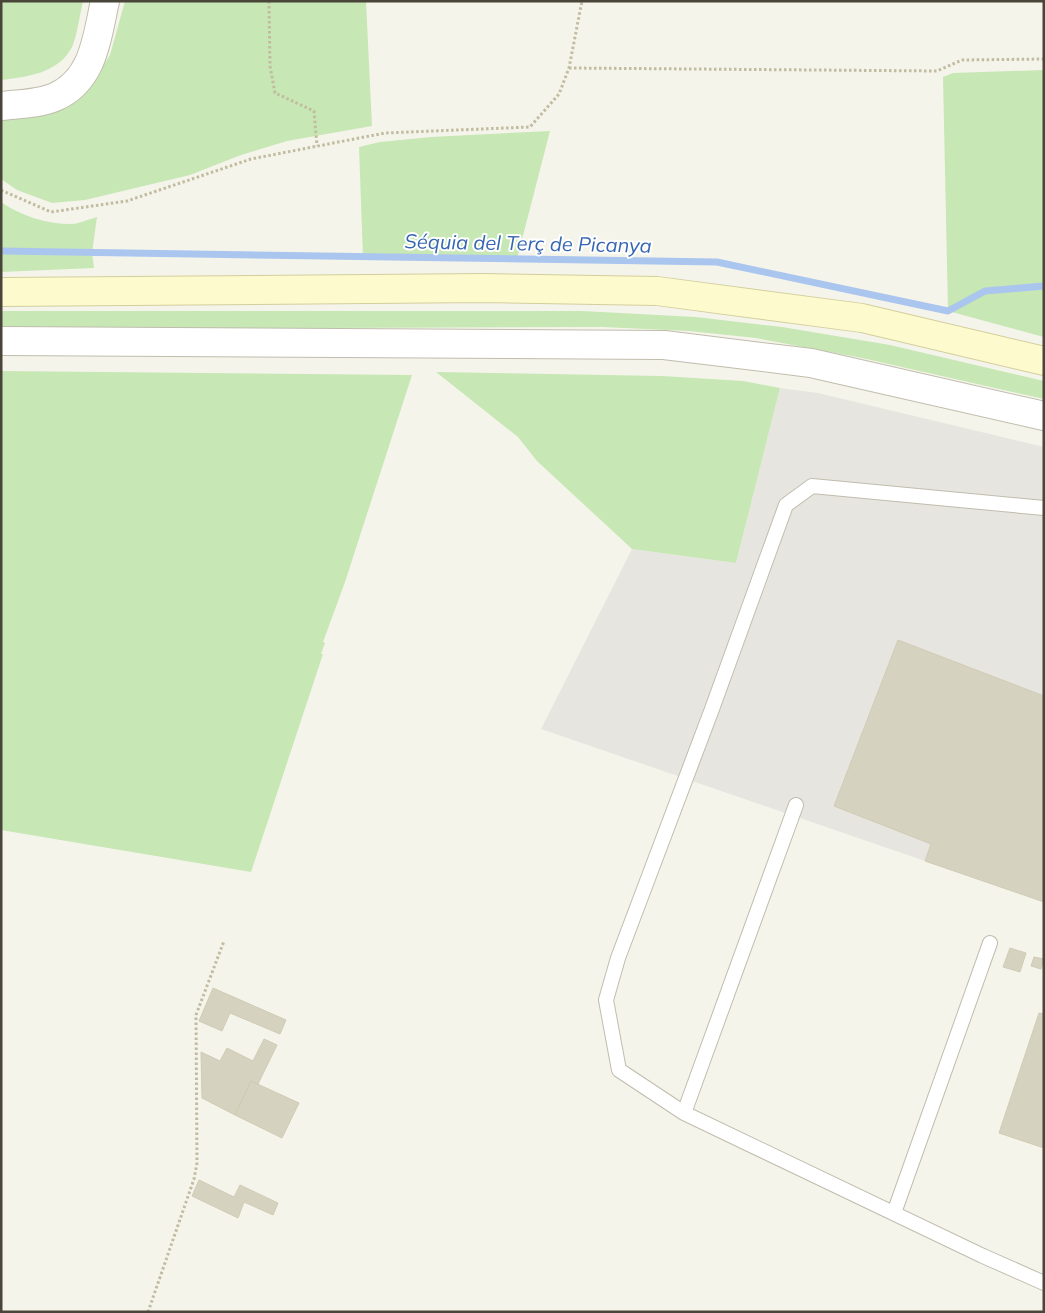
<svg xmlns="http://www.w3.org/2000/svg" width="1045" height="1313" font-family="Mulish,sans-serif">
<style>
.industrial{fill:#e7e5df}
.green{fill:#c7e7b5}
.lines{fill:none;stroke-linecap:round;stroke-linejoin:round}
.stream{stroke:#aac6ee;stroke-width:7}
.building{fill:#d6d2c0;stroke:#d1cbb4}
.lane-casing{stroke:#c0bdad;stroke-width:16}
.street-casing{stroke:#c0bdad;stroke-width:30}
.secondary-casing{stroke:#d3ce9c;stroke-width:30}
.path{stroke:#c1bc9f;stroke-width:3;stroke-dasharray:2.5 2.5;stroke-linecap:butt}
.lane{stroke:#fff;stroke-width:14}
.street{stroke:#fff;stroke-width:28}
.secondary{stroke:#fdfacd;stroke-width:28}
.labels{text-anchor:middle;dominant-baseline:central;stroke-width:4;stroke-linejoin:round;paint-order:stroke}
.water-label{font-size:20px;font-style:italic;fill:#3566b2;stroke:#fff}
</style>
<rect width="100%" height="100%" fill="#f5f4eb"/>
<path class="industrial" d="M780,388L818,393L1044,447V902L541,729L632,549L736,563Z"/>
<path class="green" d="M1,1H83C80,14 77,36 72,47C59,73 27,77 1,80Z
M125,1H366L372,126L287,141L241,155L190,175L85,200L52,203L17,190L1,179V117L70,106L95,78L110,55Z
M1044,70V337L948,311L943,77L953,73Z
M550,131L517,259L363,257L359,147L380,142L431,137Z
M1,202C21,216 46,224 71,224C79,224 89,219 97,217L92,253L94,268L1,272Z
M1,311H582L696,317L782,327L890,345L1044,381V399L862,358L756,338L689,331L603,327L1,329Z
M1,371L412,375L345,582L323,642L325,643L321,654H323L251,872L1,830Z
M436,372L662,376L743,381L780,388L736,563L632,549L537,461L518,437Z"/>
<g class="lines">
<path class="stream" d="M1,251L717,262L948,311L985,291L1044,286"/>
</g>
<path class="building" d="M898,640L1044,696V902L925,861L931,844L834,806Z
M1010,948L1026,953L1020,972L1003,967Z
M1034,957L1044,959L1041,969L1031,966Z
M213,988L286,1020L280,1034L230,1013L222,1031L199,1021Z
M1039,1013L1044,1014V1148L999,1133Z
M264,1039L277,1045L258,1084L251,1081L235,1115L202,1098L201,1052L220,1061L227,1048L253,1061Z
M251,1081L299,1103L282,1138L235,1115Z
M199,1180L234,1197L240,1185L278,1203L273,1215L244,1202L238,1218L192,1196Z"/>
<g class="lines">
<g class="lane-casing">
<path id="lane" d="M1044,508L812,486L786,505L712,709L618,958L606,1000L619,1070L684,1113L983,1256L1044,1283
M684,1113L796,805
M894,1213L990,943"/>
</g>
<g class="street-casing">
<path id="street" d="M1,106C18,104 39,104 55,97C94,80 97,37 105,1
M1,341L664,345L811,363L1044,416"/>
</g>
<g class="secondary-casing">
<path id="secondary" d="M1,292L485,288L657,291L862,318L1044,361"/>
</g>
<path class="path" d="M269,1L270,66L275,93L314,111L317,146
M569,68L937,71L962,60L1044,59
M1,190L51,212L127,201L251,159L385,133L530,127L559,94L569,68L582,1
M148,1312L194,1179L197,1163L196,1015L224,941"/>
<use href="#lane" class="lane"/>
<use href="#street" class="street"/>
<use href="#secondary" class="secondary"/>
</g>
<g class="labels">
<g class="water-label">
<text transform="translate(528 243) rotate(1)">Séquia del Terç de Picanya</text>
</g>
</g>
<rect width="1045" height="1313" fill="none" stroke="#494539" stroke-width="5"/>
</svg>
